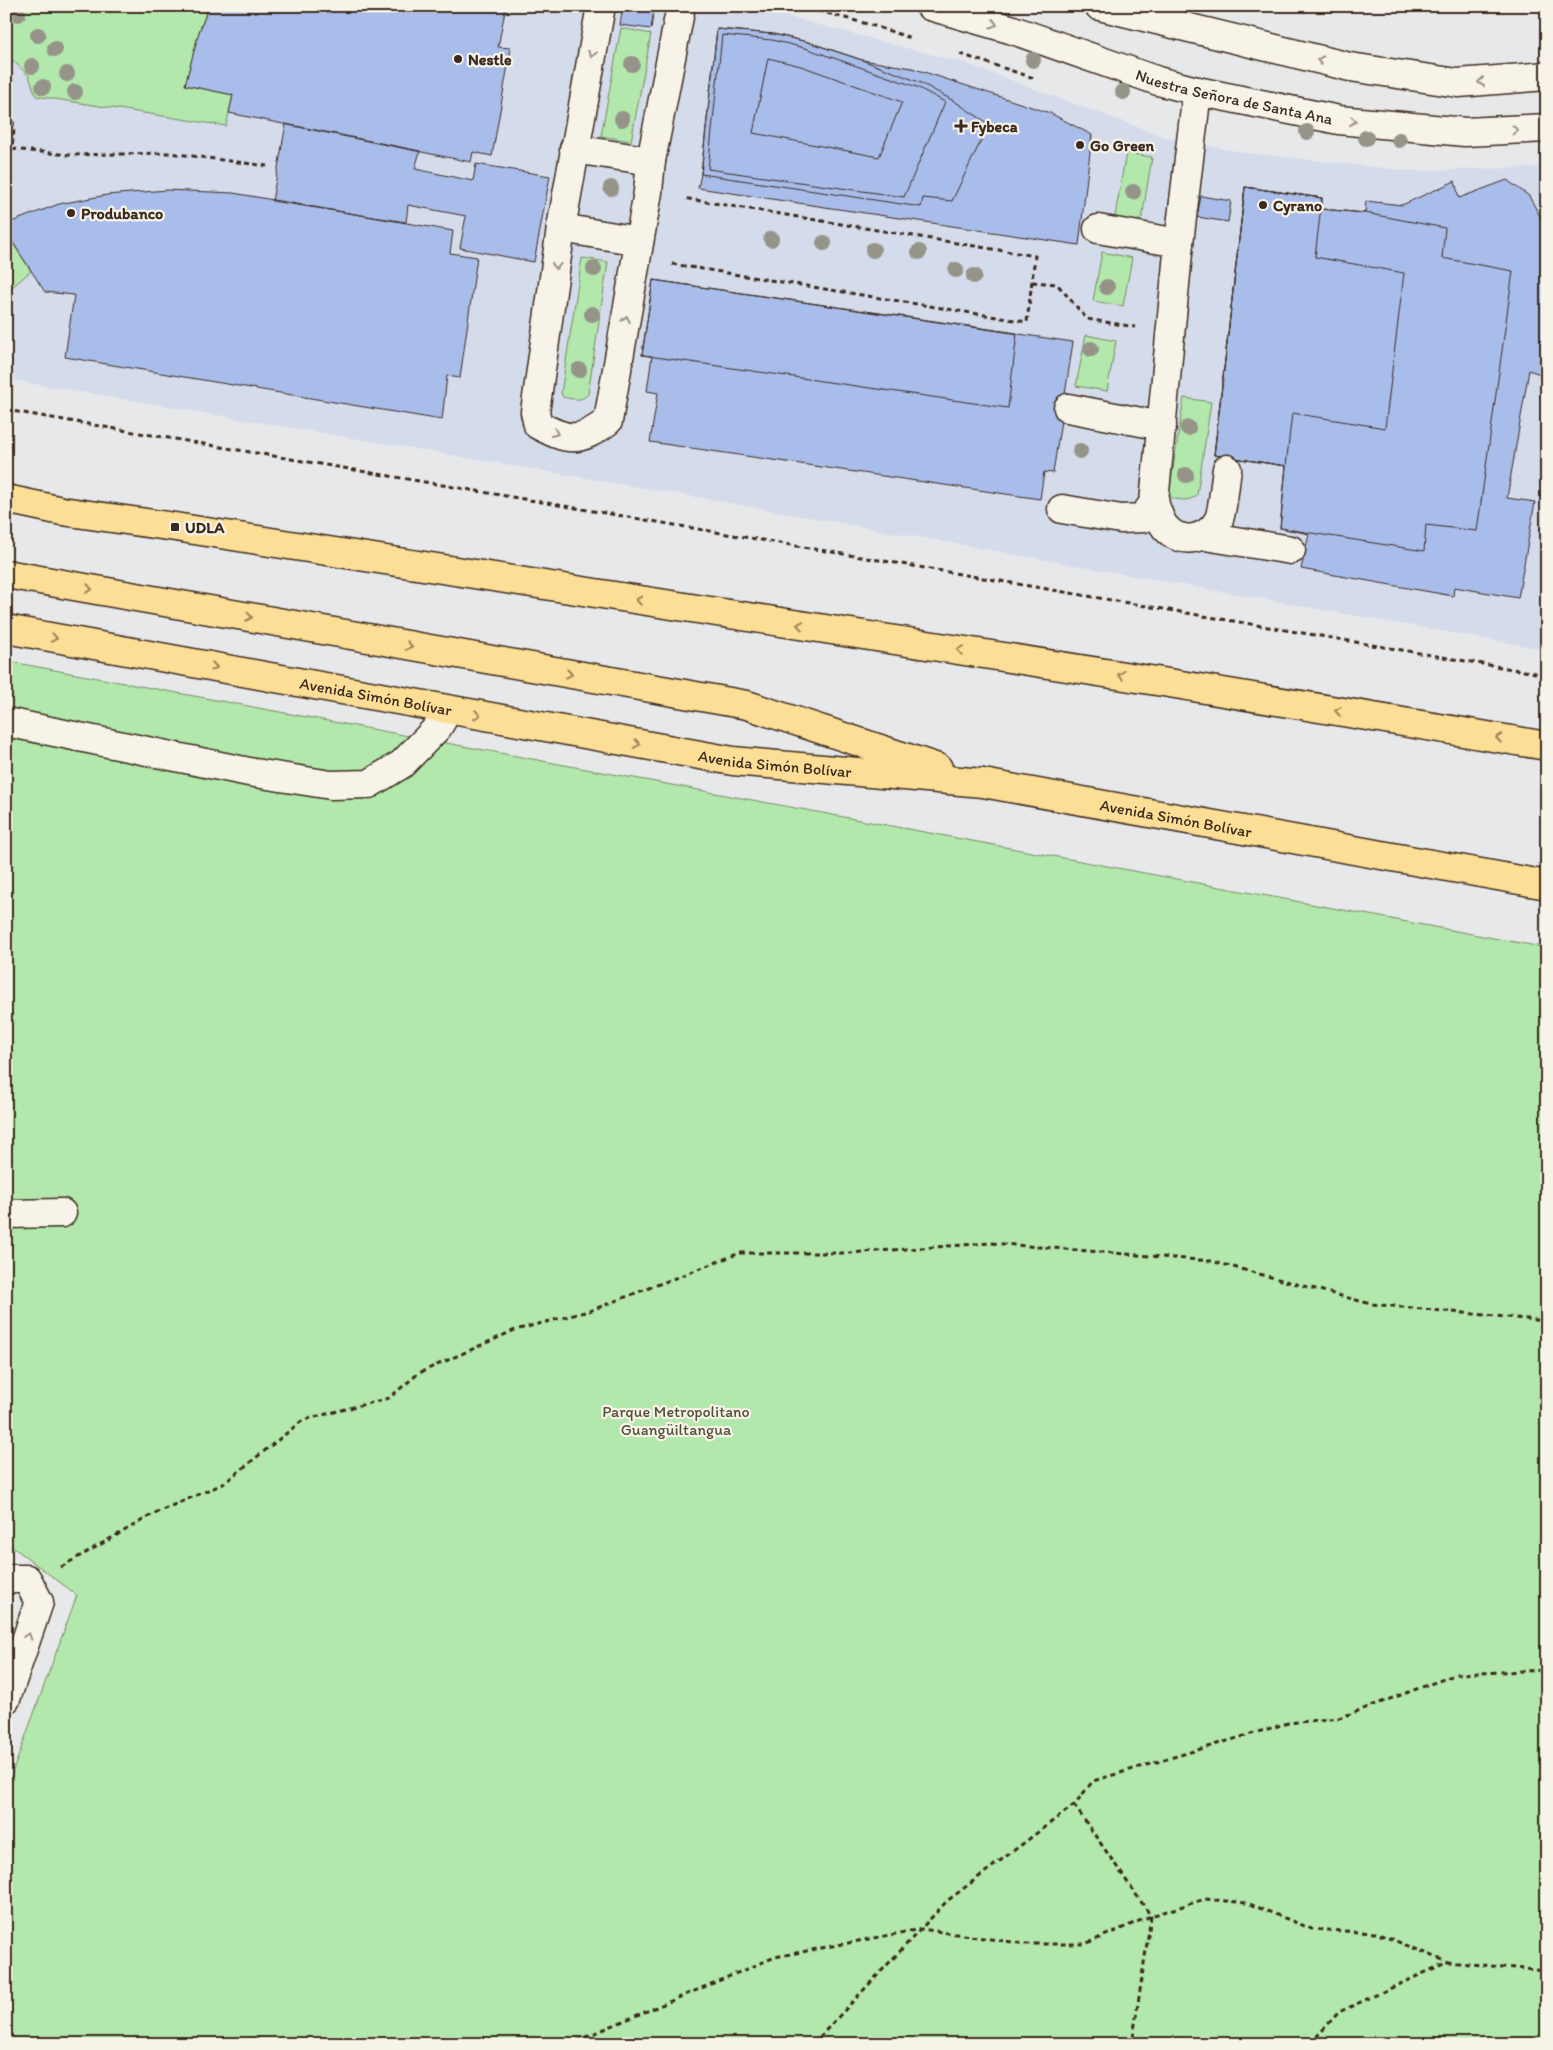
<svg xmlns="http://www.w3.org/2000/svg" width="1553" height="2050" font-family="Itim,sans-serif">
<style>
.built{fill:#d4dbea}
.green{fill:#b2e8ab;stroke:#768964}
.building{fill:#a9bdeb;stroke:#3b2a1e}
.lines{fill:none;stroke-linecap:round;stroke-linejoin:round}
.minor-casing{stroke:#3b2a1e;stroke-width:31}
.highway-casing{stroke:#3b2a1e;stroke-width:31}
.path{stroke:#3b2a1e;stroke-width:3;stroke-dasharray:5 4;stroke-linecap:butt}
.minor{stroke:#f7f3e8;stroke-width:28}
.highway{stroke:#fdde96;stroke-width:28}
.tree{fill:#969489}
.oneway{stroke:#998e83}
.oneway2{stroke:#9c845a}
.poi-dot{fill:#3b2a1e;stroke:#f7f3e8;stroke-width:2}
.labels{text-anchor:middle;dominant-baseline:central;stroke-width:4.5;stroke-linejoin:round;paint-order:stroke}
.poi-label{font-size:16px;font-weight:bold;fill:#3b2a1e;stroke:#f7f3e8;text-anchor:start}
.street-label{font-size:16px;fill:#3b2a1e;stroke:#f7f3e8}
.park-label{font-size:16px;fill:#53503a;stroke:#f7f3e8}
</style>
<rect width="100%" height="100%" fill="#e7e8e9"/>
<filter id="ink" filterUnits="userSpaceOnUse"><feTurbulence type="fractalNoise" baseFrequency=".02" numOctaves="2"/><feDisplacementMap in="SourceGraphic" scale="10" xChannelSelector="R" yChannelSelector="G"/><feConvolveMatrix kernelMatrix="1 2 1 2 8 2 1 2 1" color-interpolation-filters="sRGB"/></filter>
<g filter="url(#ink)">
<path class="built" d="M6,6H747L967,64L1162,136L1240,152L1410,171L1547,167V650L668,492L6,379Z"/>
<path class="green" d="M6,6H209L199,32L185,85L233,95L226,126L36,96L29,76L6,54Z
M621,28L651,34L631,141L601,136Z
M1126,153L1152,157L1142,218L1135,222L1118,220L1115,216Z
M6,232L31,271L6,292Z
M1102,252L1132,258L1123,306L1093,301Z
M582,258L608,262L588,394C582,402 572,399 563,397L561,393Z
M1086,335L1116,341L1107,391L1076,386Z
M1184,398L1211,402L1197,495C1190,502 1180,500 1172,498L1169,494Z
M6,661L1547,948V2044H6V1790L77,1595L6,1542Z"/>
<path class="building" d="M209,6H506L498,47L511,48L492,156L473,152L471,162L229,113L233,95L185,85L199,32Z
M623,6L654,8L651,29L620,25Z
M717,29L773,34L808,42L862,60L912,68L1050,113L1092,135L1079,245L698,188L701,174Z
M717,29L773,34L808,42L862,60L919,82L954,101L989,124L952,201L923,198L921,207L701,174Z
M722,35L772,40L805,48L917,87L945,102L904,197L708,169Z
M768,58L801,66L902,102L879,157L753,133Z
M286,124L420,151L415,169L473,181L476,164L550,176L534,262L460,248L466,216L408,205L406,222L272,201Z
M1507,180L1529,196L1547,229V339L1543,342L1540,374L1529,370L1507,498L1535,502L1518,598L1454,587L1453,596L1301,569L1309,534L1280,528L1286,466L1214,455L1245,187L1322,198L1321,209L1365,213L1366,201L1402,205L1455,181L1459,198Z
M1245,187L1322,198L1315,257L1404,273L1385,428L1292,413L1286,466L1214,455Z
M1245,187L1322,198L1321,209L1365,213L1445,228L1442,258L1513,271L1477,531L1426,525L1424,551L1280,528L1286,466L1214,455Z
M167,190L233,193L453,231L450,253L477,257L460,378L447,376L442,420L65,357L74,295L45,292L6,232V224L59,204L107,195Z
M1201,196L1231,201L1228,222L1197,217Z
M653,280L1017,333L1008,408L642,355Z
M653,280L1073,342L1053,473L1044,472L1040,499L650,442L658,393L647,391L652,356L642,355Z"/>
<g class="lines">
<g class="minor-casing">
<g id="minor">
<path d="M601,6L561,228L535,412L538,425C568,441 579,443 608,421L648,192L651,161L681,6"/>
<path id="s1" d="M930,6L1010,29L1158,81L1197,91L1339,120L1465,132L1547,128"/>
<path d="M1099,6L1350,67L1458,83L1547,76"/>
<path d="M574,149L651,161"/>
<path d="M561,228L639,241"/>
<path d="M1098,229L1179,243"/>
<path d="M1068,408L1162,426"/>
<path d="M1154,502C1157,510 1160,521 1165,527C1181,546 1208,540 1219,519C1223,509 1225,481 1227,469"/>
<path d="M1062,509L1121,519L1143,518L1154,502L1179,243L1197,91"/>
<path d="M1205,536L1291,550"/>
<path d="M6,722L249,772L331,785L369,784L402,764L438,727L448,710"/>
<path d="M6,1214L62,1213"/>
<path d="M6,1579H27L39,1602L6,1699"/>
</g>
</g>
<g class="highway-casing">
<g id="highway">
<path d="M6,499L62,511L175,527L1169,683L1547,746"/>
<path d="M6,574L747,705L938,768"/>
<path id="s2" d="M6,629L733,761L983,783L1547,885"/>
</g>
</g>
<path class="path" d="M801,6L871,25L911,38
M960,54L1037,79
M6,95C13,116 19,138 6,158
M12,149L69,155L170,153L267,166
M672,264L1027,322L1035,256L683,198
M1032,282L1057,284L1087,319L1135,327
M6,410L1547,675
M61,1567L157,1512L223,1484L303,1420L389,1398L419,1373L515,1330L589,1311L740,1253H849L991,1243L1211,1261L1371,1304L1547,1321
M1074,1805L1151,1916L1132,2044
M569,2044L775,1957L921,1929L1026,1944H1085L1151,1916L1205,1899L1247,1903L1312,1929L1376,1933L1448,1962L1547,1971
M813,2044L947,1901L1074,1805L1093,1781L1288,1723L1339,1718L1457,1674L1547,1670
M1310,2044L1339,2012L1448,1962"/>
<use href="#minor" class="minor"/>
<use href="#highway" class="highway"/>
</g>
<g class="tree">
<circle cx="18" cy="14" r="8"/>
<circle cx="38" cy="35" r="8"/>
<circle cx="55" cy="49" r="8"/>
<circle cx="1033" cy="60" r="8"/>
<circle cx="632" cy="64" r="8"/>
<circle cx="32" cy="66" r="8"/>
<circle cx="67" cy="74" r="8"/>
<circle cx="43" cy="87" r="8"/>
<circle cx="75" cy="92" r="8"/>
<circle cx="1123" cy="92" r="8"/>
<circle cx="622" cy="119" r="8"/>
<circle cx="1307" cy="132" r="8"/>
<circle cx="1366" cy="138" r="8"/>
<circle cx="1399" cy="140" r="8"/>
<circle cx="611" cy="188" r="8"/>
<circle cx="1133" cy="192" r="8"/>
<circle cx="771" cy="239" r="8"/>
<circle cx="824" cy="243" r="8"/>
<circle cx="873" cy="250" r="8"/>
<circle cx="919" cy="252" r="8"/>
<circle cx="594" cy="269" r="8"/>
<circle cx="956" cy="270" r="8"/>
<circle cx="974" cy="276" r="8"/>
<circle cx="1107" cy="287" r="8"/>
<circle cx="592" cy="314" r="8"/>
<circle cx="1091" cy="349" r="8"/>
<circle cx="579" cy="370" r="8"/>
<circle cx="1188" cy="428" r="8"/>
<circle cx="1080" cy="451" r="8"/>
<circle cx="1186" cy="475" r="8"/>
</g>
<defs><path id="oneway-chevron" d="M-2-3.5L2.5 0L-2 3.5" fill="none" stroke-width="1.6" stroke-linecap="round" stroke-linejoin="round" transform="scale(1.25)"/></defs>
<g class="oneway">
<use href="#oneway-chevron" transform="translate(994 24) rotate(16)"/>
<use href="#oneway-chevron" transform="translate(592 54) rotate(101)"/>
<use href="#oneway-chevron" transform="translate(1320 60) rotate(-167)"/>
<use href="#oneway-chevron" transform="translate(1481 82) rotate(175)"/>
<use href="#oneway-chevron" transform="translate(1353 121) rotate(6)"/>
<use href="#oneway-chevron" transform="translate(1515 130) rotate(-3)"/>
<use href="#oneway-chevron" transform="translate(556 266) rotate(98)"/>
<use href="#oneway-chevron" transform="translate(626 319) rotate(-80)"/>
<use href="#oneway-chevron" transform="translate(555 433) rotate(25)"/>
<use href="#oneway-chevron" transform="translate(28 1636) rotate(-72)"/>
</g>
<g class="oneway2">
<use href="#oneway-chevron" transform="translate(89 589) rotate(10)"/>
<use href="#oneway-chevron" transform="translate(639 600) rotate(-171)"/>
<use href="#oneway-chevron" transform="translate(249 617) rotate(10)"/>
<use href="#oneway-chevron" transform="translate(800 625) rotate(-171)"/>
<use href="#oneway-chevron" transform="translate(54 638) rotate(10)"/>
<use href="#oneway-chevron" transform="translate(409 646) rotate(10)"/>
<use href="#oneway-chevron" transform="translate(960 650) rotate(-171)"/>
<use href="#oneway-chevron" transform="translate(214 667) rotate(10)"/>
<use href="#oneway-chevron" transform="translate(569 674) rotate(10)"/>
<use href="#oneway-chevron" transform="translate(1121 675) rotate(-171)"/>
<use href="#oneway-chevron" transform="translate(1338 711) rotate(-171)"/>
<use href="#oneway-chevron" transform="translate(477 715) rotate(10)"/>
<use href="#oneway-chevron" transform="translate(1499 738) rotate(-171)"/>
<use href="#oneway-chevron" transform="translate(637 744) rotate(10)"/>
</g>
</g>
<g class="poi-dot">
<circle cx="458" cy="59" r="5"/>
<path d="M958.5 118.5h5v5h5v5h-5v5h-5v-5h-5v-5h5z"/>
<circle cx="1080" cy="145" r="5"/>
<circle cx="1263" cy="205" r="5"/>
<circle cx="71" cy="213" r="5"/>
<rect x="170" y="522" width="10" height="10" rx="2.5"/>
</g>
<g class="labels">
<g class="poi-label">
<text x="468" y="59">Nestle</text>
<text x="971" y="126">Fybeca</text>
<text x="1090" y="145">Go Green</text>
<text x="1273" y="205">Cyrano</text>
<text x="81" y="213">Produbanco</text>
<text x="185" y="527">UDLA</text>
</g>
<g class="street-label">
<text stroke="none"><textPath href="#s1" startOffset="318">Nuestra Señora de Santa Ana</textPath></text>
<text stroke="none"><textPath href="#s2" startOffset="376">Avenida Simón Bolívar</textPath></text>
<text stroke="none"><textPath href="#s2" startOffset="781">Avenida Simón Bolívar</textPath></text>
<text stroke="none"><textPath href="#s2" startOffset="1186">Avenida Simón Bolívar</textPath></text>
</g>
<g class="park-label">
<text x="676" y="1411">Parque Metropolitano<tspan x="676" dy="18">Guangüiltangua</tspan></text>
</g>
</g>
<rect width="1553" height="2050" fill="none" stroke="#f7f3e8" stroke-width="25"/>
<rect x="12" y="12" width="1528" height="2025" fill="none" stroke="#3b2a1e" stroke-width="2" filter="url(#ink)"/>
</svg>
